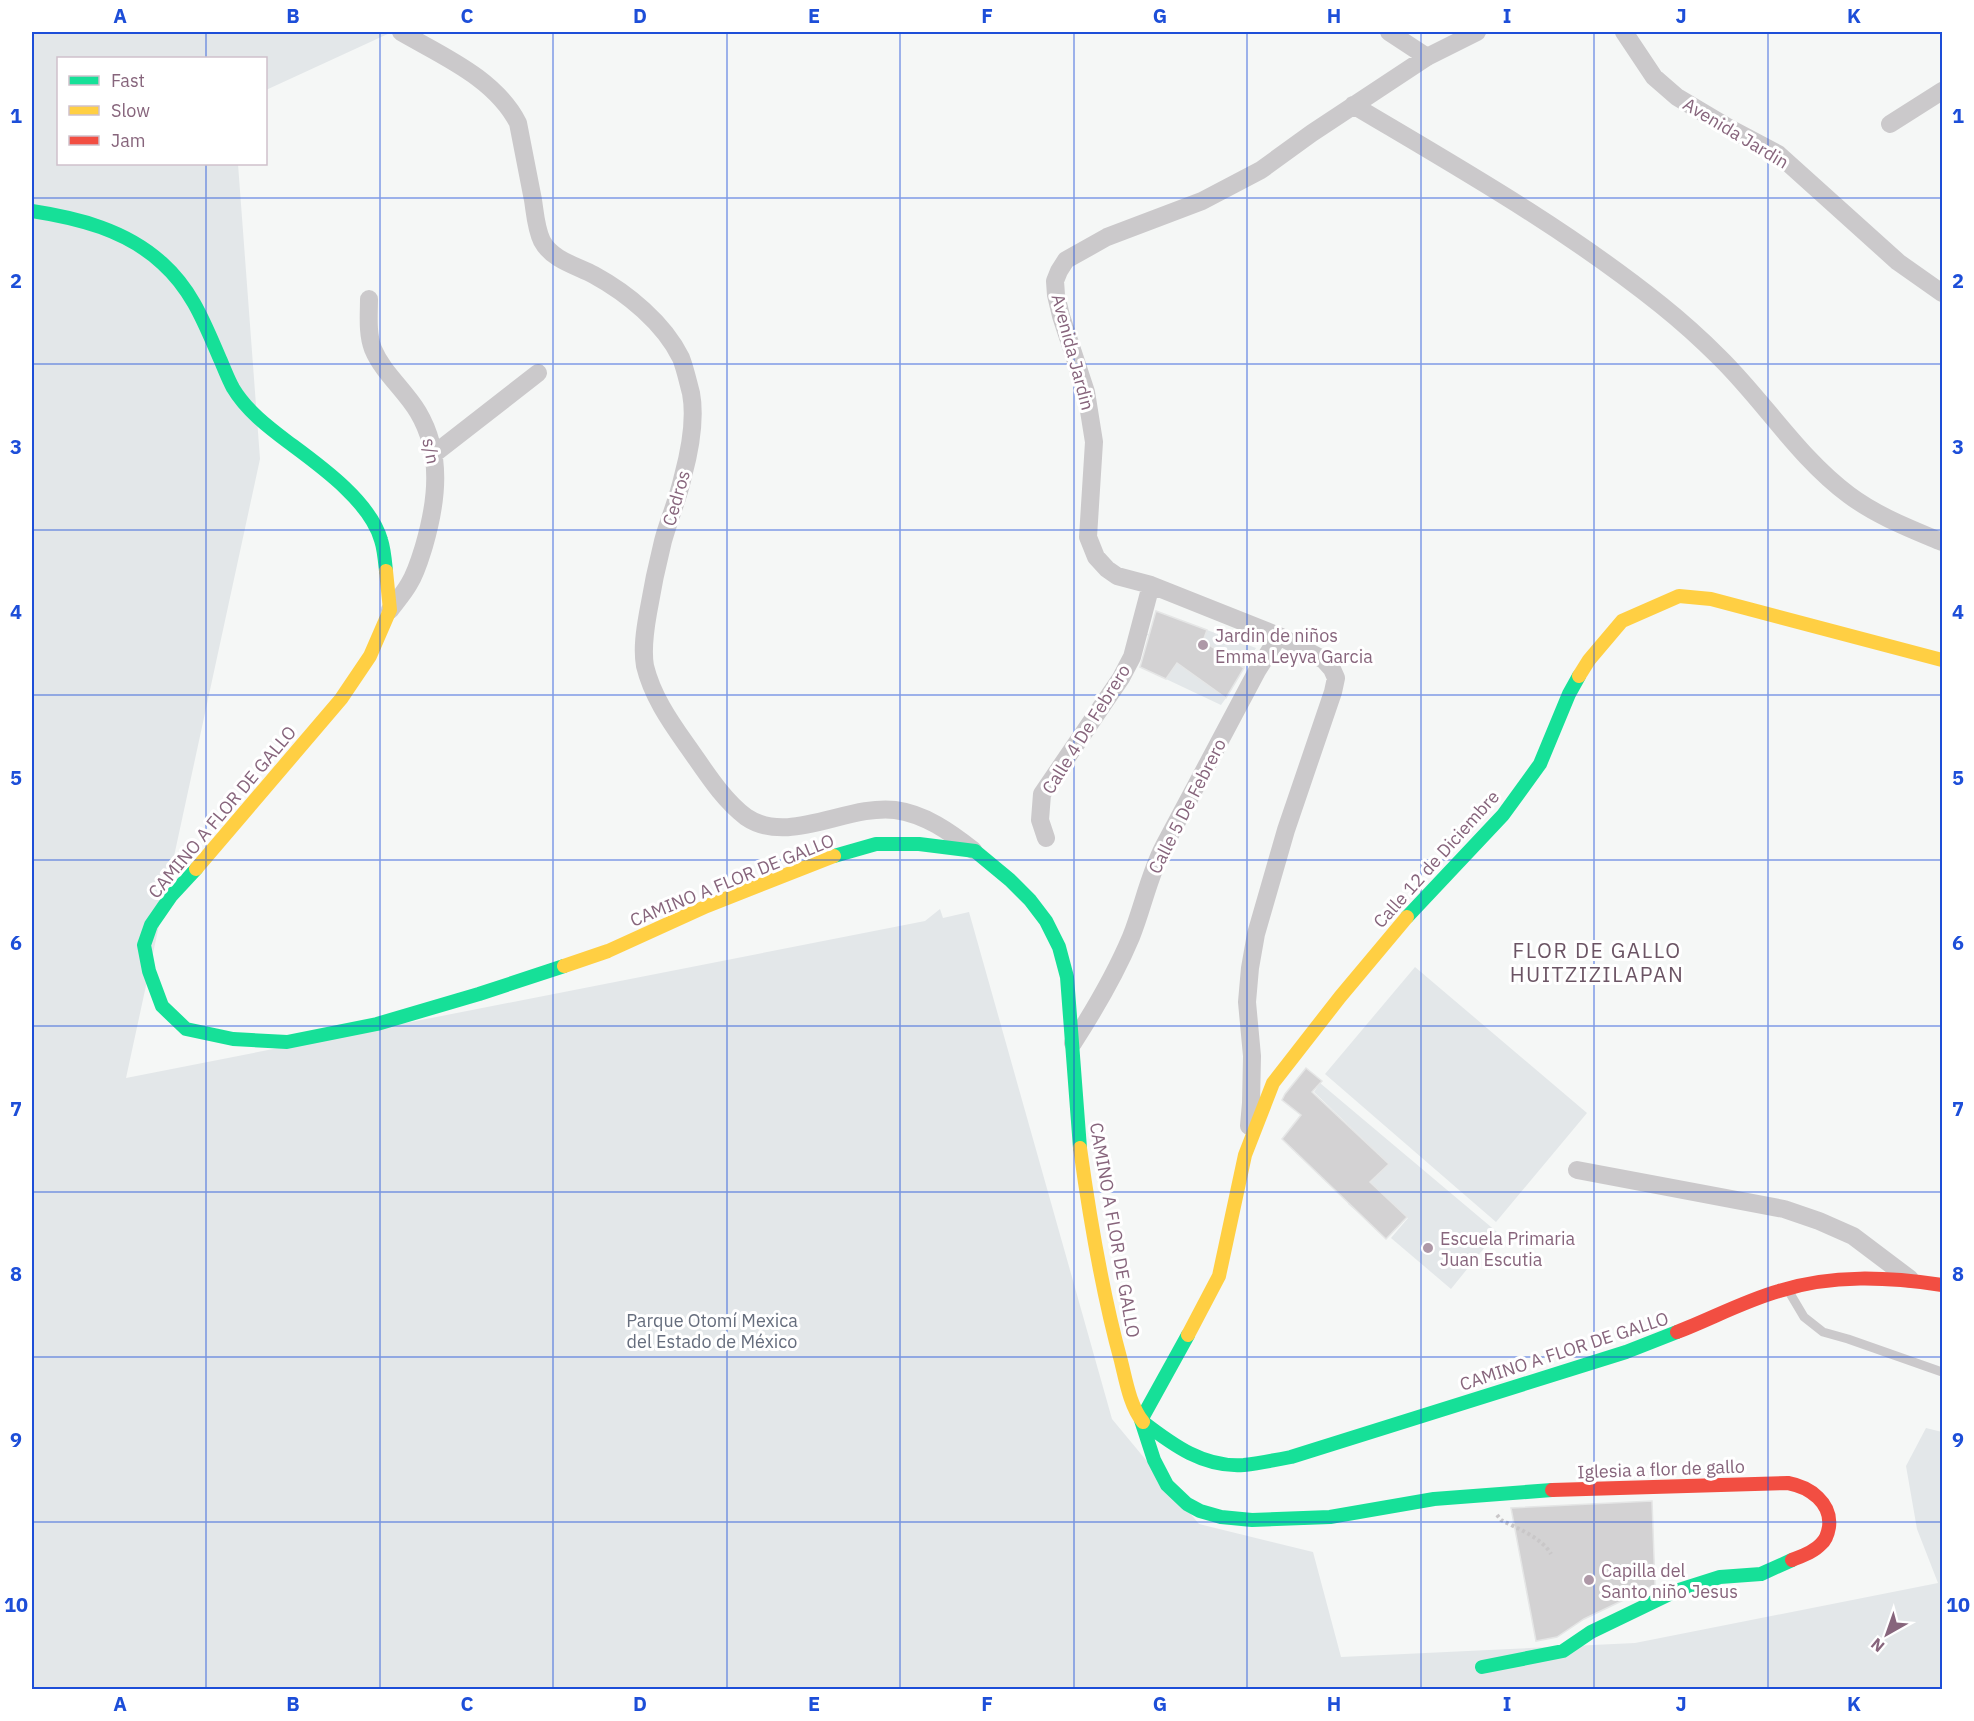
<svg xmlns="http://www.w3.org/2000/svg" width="1974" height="1721" font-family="'IBM Plex Sans',sans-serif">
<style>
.green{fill:#e3e7e9}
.building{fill:#d3d2d3;stroke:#e5e6e6;stroke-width:1.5}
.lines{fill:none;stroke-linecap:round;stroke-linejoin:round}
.path{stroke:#c9c7c8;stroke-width:4;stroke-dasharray:3 3;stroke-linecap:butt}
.lane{stroke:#cbc9cb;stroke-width:9}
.street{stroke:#cbc9cb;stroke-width:18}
.fast{stroke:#16e098;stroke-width:14}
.slow{stroke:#ffcf43;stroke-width:14}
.jam{stroke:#f24e42;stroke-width:14}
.grid{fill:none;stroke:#1d4ed8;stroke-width:1.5;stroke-opacity:0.55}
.poi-dot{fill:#ae98a7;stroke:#fff;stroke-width:2}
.labels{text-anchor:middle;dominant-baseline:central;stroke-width:6;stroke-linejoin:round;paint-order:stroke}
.street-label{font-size:18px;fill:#87657c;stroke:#fff}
.poi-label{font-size:18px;fill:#87657c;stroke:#fff;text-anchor:start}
.park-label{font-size:18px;fill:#656d7d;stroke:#fff}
.quarter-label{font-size:21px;letter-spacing:1.5px;fill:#6b5464;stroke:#fff}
.neatline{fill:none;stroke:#1d4ed8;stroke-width:2}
.grid-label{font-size:20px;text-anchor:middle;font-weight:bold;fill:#1d4ed8}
</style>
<rect width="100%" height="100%" fill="#f5f7f6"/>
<path class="green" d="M32,32H392L266,90V58H58V164H238L260,459L126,1078L925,921L940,909L943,918L969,912L1112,1419L1199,1524L1313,1552L1341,1657L1635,1643L1938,1583L1917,1529L1906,1466L1926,1428L1942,1432V1689H32Z
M1207,630L1256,648L1244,668L1193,674L1226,698L1221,705L1166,679L1178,661L1145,633L1200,653Z
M1415,967L1587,1113L1496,1222L1325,1074Z
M1320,1083L1497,1232L1451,1289L1391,1238L1408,1218L1377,1189L1355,1210L1348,1204L1389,1164L1314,1092Z"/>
<path class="building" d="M1156,611L1207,630L1203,641L1244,668L1226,698L1177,663L1166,679L1140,667Z
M1306,1068L1322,1081L1312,1092L1389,1164L1370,1182L1407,1217L1386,1239L1282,1139L1301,1115L1282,1100L1285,1094Z
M1652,1501L1655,1585L1584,1619L1557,1637L1536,1641L1511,1508Z"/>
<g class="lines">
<path class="path" d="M1497,1515L1501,1520C1517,1528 1542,1538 1551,1554"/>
<path class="lane" d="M1788,1290L1804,1317L1823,1332L1848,1339L1942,1372"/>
<path class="street" d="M401,32C442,56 495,78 518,123C523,148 528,174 533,200C535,213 536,229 542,241C552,260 577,266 594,275C627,293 664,323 681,358C685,368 688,382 691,393C696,420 690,450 683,476C678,499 669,519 663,541C657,565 652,589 648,613C645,630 642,649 645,666C652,695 669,720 686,744C704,769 721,798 746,817C788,846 848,804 895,810C925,814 950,832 973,850
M1389,32L1427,57
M1624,32L1654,77L1677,97L1729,128L1778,154L1898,262L1942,293
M1353,105C1459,168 1565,228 1661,305C1681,321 1701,339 1719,357C1764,401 1798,457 1849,495C1877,516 1911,529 1942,542
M1890,124L1942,91
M369,299C369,315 367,333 373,349C383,373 405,390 418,412C443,454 437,501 424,546C420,559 416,573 409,584C404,593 396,602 390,610
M434,454L538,373
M1046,838L1040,820L1042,794L1121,678L1132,657L1151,585
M1073,1043C1095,1009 1115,975 1131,937C1143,907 1149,875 1164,846L1257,671L1279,636
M1249,1126L1251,1103L1252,1056L1247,1002L1250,968L1256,934L1286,830L1333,692L1336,678L1332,669L1324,660L1279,636L1151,585L1117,576L1107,569L1096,557L1088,537L1094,442L1086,392L1061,316L1056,295L1055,281L1059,271L1066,260L1107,237L1202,201L1261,170L1312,133L1427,57L1477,32
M1577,1170L1784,1209L1819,1221L1853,1236L1910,1279"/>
<path class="fast" d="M32,211C78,218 126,230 162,263C192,290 204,322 220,359C224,368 228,379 233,388C246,410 268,427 288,442C319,465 370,501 381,540C384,549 385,561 386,571
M834,856L876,844H919L975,851L1010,880L1030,900L1046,921L1059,947L1067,977L1080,1148
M196,869L171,896L151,925L144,945L149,971L162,1006L186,1029L233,1039L287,1042L377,1024L479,994L564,966
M1407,917L1503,815L1540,764L1569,694L1579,676
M1188,1335L1141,1420L1154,1460L1167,1485L1187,1504L1200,1511L1221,1517L1252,1520L1330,1517L1434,1499L1552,1490
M1143,1422C1173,1445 1204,1468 1244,1465C1260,1463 1276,1460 1291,1457L1626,1352L1677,1332
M1482,1667L1563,1651L1591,1632L1676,1591L1720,1577L1761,1574L1792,1560"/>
<path class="slow" d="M1579,676L1589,660L1622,621L1679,596L1711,599L1942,660
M196,869L341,699L370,656L390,610L386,571
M564,966L608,951L707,906L834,856
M1080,1148C1090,1220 1102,1292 1121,1361C1126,1381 1130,1406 1143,1422
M1188,1335L1219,1276L1245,1155L1273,1083L1340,997L1407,917"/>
<path class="jam" d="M1677,1332C1711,1319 1744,1301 1779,1291C1832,1274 1888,1277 1942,1285
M1552,1490L1788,1483C1810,1487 1832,1503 1829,1527C1828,1533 1826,1540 1821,1544C1814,1552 1802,1556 1792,1560"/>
</g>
<path class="grid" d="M206,32V58M380,32V1690M553,32V1690M727,32V1690M900,32V1690M1074,32V1690M1247,32V1690M1421,32V1690M1594,32V1690M1768,32V1690M206,164V1690M32,198H1942M32,364H1942M32,530H1942M32,695H1942M32,860H1942M32,1026H1942M32,1192H1942M32,1357H1942M32,1522H1942"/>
<g class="poi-dot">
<circle cx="1203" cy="645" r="6"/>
<circle cx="1428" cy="1248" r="6"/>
<circle cx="1589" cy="1580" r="6"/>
</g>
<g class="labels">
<g class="street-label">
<text transform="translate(1736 133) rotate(31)">Avenida Jardin</text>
<text transform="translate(1073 352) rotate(75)">Avenida Jardin</text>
<text transform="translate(431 451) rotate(79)">s/n</text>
<text transform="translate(676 498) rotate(-74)">Cedros</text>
<text transform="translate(1086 729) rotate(-58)">Calle 4 De Febrero</text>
<text transform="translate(1187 806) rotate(-63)">Calle 5 De Febrero</text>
<text transform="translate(222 812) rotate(-50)">CAMINO A FLOR DE GALLO</text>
<text transform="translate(1436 859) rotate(-48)">Calle 12 de Diciembre</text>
<text transform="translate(732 880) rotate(-22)">CAMINO A FLOR DE GALLO</text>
<text transform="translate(1115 1230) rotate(80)">CAMINO A FLOR DE GALLO</text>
<text transform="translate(1564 1351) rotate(-18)">CAMINO A FLOR DE GALLO</text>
<text transform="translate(1661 1469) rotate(-2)">Iglesia a flor de gallo</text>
</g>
<g class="poi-label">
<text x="1215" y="635">Jardin de niños<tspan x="1215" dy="21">Emma Leyva Garcia</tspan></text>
<text x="1440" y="1238">Escuela Primaria<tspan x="1440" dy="21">Juan Escutia</tspan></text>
<text x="1601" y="1570">Capilla del<tspan x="1601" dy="21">Santo niño Jesus</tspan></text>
</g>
<g class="park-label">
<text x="712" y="1320">Parque Otomí Mexica<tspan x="712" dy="21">del Estado de México</tspan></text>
</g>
<g class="quarter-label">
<text x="1597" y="950">FLOR DE GALLO<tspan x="1597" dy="24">HUITZIZILAPAN</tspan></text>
</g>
</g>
<rect width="1974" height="1721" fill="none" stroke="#ffffff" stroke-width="66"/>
<rect x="57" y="57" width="210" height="108" fill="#ffffff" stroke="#cfc1cb" stroke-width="1.5"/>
<rect x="69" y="76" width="30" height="9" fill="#16e098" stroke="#cfc1cb" stroke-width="1.5"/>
<text x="111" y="87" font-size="18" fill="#87657c">Fast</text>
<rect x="69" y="106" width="30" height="9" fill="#ffcf43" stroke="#cfc1cb" stroke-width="1.5"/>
<text x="111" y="117" font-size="18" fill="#87657c">Slow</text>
<rect x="69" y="136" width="30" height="9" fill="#f24e42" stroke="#cfc1cb" stroke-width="1.5"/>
<text x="111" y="147" font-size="18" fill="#87657c">Jam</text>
<g transform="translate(1887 1634) rotate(220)" stroke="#ffffff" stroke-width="4.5" paint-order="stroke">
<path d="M0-4.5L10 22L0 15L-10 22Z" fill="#87657c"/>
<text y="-9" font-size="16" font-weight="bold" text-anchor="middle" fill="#87657c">N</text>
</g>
<rect x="33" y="33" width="1908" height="1655" class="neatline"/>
<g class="grid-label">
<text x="120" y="23">A</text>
<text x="293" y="23">B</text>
<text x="467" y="23">C</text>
<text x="640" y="23">D</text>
<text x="814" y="23">E</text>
<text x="987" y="23">F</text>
<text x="1160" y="23">G</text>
<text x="1334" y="23">H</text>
<text x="1507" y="23">I</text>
<text x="1681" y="23">J</text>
<text x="1854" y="23">K</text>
<text x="16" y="123">1</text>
<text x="1958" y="123">1</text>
<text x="16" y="288">2</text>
<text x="1958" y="288">2</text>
<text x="16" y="454">3</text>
<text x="1958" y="454">3</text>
<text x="16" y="619">4</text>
<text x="1958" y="619">4</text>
<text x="16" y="785">5</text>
<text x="1958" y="785">5</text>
<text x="16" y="950">6</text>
<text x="1958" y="950">6</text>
<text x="16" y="1116">7</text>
<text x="1958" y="1116">7</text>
<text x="16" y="1281">8</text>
<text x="1958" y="1281">8</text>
<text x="16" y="1447">9</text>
<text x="1958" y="1447">9</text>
<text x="16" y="1612">10</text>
<text x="1958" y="1612">10</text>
<text x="120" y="1711">A</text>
<text x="293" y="1711">B</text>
<text x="467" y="1711">C</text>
<text x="640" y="1711">D</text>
<text x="814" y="1711">E</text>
<text x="987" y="1711">F</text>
<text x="1160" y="1711">G</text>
<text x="1334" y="1711">H</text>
<text x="1507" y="1711">I</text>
<text x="1681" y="1711">J</text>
<text x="1854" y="1711">K</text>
</g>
</svg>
